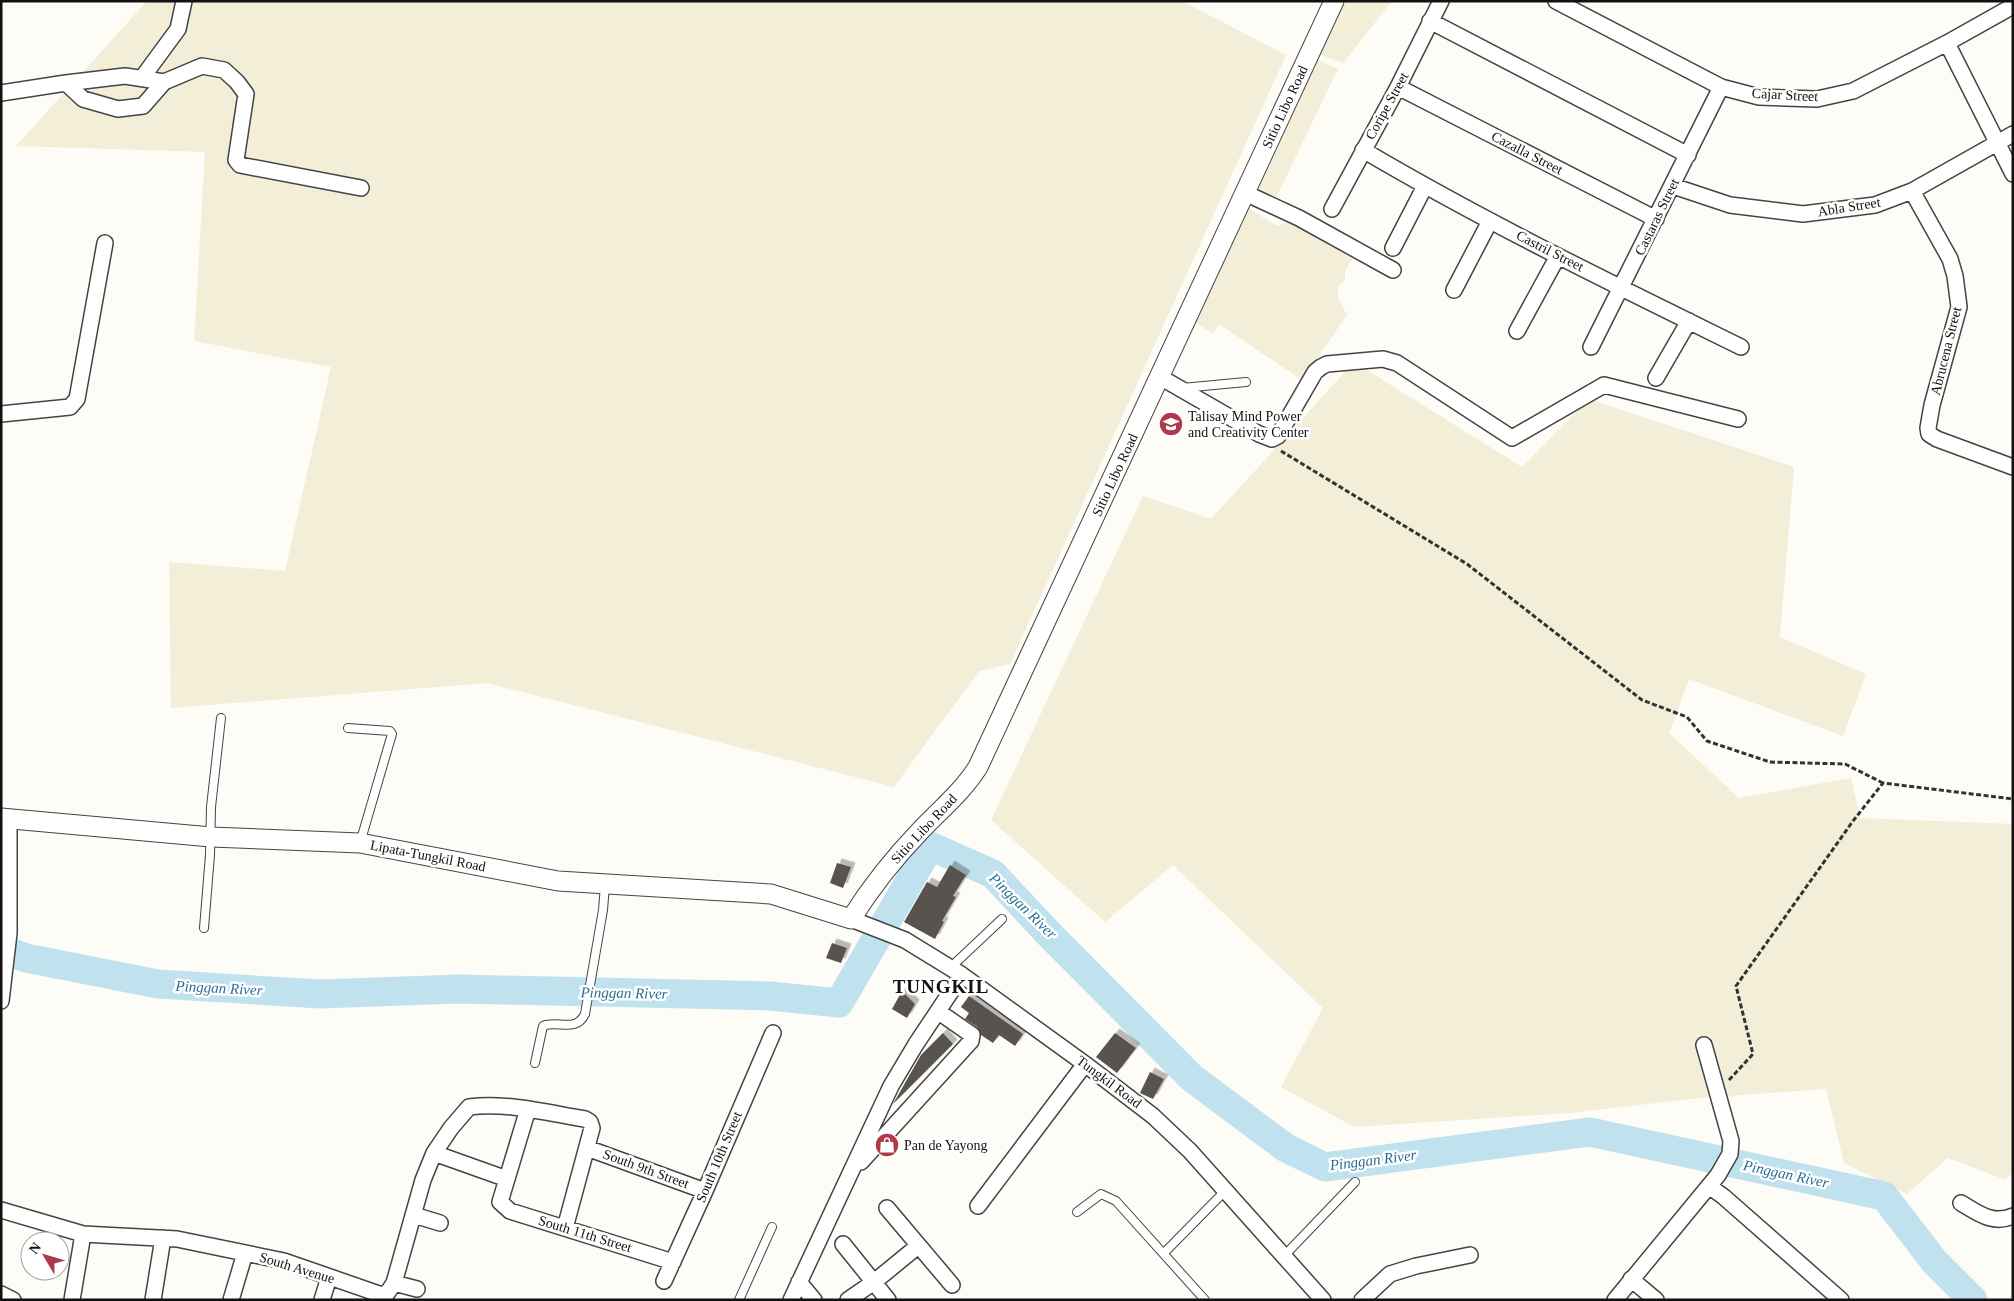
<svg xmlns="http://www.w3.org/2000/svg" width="2014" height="1301" font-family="Georgia,serif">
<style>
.farmland{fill:#f2eed8}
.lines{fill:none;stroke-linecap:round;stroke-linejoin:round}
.river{stroke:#c0e2ef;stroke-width:29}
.building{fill:#58524f;filter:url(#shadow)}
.service-casing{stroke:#444;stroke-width:10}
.minor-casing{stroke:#444;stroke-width:18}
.tertiary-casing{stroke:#444;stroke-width:21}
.path{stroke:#333;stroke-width:3;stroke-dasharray:5 2.5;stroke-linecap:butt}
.service{stroke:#fff;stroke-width:8}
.minor{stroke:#fff;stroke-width:15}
.tertiary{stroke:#fff;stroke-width:19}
.labels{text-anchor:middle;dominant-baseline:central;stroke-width:5;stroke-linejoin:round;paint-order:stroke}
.street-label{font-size:14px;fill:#111;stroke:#fff}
.poi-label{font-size:14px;fill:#111;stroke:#fff;text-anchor:start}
.water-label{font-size:15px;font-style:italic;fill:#286e94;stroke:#fff}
.district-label{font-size:19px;font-weight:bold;letter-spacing:1px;fill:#111;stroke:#fff}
</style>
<defs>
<filter id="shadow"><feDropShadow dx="4.5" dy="-4.5" stdDeviation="0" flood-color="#0004"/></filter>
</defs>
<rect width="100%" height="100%" fill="#fefcf6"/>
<path class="farmland" d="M147,1H1182L1286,55L1010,664L979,671L894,787L487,683L171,708L169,562L285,571L331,367L194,341L205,152L16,146Z
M1345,1H1392L1343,63L1317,54Z
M1315,59L1338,69L1274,202L1253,193Z
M1245,206L1277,226L1285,223L1306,224L1353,258L1345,271V280L1338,286V297L1347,315L1302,380L1220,325L1212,333L1193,321Z
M1354,362L1522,467L1589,399L1794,467L1780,637L1866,674L1843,736L1689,679L1669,733L1739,798L1851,778L1860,818L2013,824V1171L2006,1180L1948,1158L1907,1194L1844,1163L1826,1089L1700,1098L1569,1113L1354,1127L1281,1087L1323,1008L1173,865L1105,922L991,820L1143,496L1211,519Z"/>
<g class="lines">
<path class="river" d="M1,949L26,958L158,984L320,994L459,989L770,996L839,1003L930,846L993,874L1049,934L1192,1078L1286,1148L1325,1167L1590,1132L1884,1196L1934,1261L1973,1300"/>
</g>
<path class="building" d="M837,863L851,867L843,888L830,883Z
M950,865L966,875L953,896L956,897L942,921L944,922L935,939L904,922L927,882L937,887Z
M832,943L847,948L841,963L826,958Z
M902,991L915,1004L907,1018L892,1009Z
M969,996L1023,1034L1015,1046L999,1035L993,1043L981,1035L977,1027L965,1019L969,1013L961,1007Z
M943,1033L953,1044L893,1104L921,1055Z
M1115,1033L1136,1048L1117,1073L1096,1057Z
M1150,1072L1164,1079L1153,1099L1140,1093Z"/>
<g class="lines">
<g class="service-casing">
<path id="service" d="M1182,388L1246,382
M348,728L390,731L392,734L360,843
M204,928L210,855L211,807L221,718
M950,968L1002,919
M535,1063L543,1026C558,1020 576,1033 585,1014L603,910L605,885
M1077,1212L1101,1194L1116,1201L1205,1300
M1164,1253L1226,1190
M1284,1256L1355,1182
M739,1300L772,1227"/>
</g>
<g class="minor-casing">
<path id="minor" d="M1556,1L1721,87L1759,97L1817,99L1853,91L1947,43L2013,6
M1430,21L1688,155
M1947,43L2013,174
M142,78L178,29L184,1
M66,83L125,76L164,82
M1398,87L1656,219
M1,93L66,83L83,99L118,109L143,106L164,82L202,66L224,70L237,82L246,94L236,160L240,165L361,188
M1363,150C1485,222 1613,284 1741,347
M1673,186L1730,205L1803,214L1875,205L1912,191L2013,134
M1912,191L1950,259L1955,276L1959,307L1932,405L1928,428L1929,434L1937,439L2013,467
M1245,193L1299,218L1393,270
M1332,209L1398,87L1441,1
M1393,248L1425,186
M1454,290L1490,221
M1517,331L1558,256
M1591,347L1721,87
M1160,377L1259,434L1272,439L1278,436L1315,372L1321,367L1327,364L1383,359L1397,363L1512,438L1604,385L1738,419
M1656,378L1689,321
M1,414L70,407L77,399L105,243
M851,919L905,940L962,975L1085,1064L1153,1116L1190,1151L1323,1300
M1,1001L9,933V818
M528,1109L500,1202L510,1211L673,1262
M587,1148L705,1191
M434,1153L507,1179
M861,1162L971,1041L972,1035L939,1012
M1709,1186L1724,1197L1841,1300
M1961,1203C1978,1213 1993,1225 2013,1216
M978,1206L1085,1064
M887,1208L952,1285
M1,1210L83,1234L177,1239L284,1261L379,1294L386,1295L394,1283L423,1180L434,1153L451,1128L469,1107C507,1102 548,1113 585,1119L590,1122L592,1128L565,1228
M414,1215L440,1223
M843,1244L888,1300
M1631,1279L1656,1300
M664,1281L705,1191L773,1033
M799,1282L814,1300
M394,1283L417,1289
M1,1294L13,1300
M72,1300L83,1234
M153,1300L163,1238
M231,1300L245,1253
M322,1300L329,1277
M791,1300L891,1086L916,1044L962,975
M848,1300L874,1282L918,1246
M1362,1300L1390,1274L1416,1266L1470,1255
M1615,1300L1718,1175L1730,1154L1731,1141L1704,1045"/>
</g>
<g class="tertiary-casing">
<path id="tertiary" d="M1,818L211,837L360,843L558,881L771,894L851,919C871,887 895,857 921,830C940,810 963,791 978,767L1334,1"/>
</g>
<path class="path" d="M1281,451L1467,564L1642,700L1687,717L1707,741L1770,762L1845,764L1883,783
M1729,1080L1753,1054L1736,986L1853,821L1883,783L2013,799"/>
<use href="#service" class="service"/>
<use href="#minor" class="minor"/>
<use href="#tertiary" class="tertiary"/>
</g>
<defs>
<g id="school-disc" transform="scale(1.25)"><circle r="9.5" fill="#b03949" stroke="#fff"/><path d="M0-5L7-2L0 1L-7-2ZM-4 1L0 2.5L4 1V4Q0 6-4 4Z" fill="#fff"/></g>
<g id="shop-disc" transform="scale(1.25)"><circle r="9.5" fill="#b03949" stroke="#fff"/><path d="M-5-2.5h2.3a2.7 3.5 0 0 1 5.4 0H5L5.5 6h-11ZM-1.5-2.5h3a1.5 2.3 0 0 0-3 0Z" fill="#fff"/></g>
</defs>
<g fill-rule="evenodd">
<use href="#school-disc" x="1171" y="424"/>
<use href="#shop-disc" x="887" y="1145"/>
</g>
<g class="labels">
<g class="street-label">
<text transform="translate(1785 95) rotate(3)">Cajar Street</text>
<text transform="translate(1387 106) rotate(-61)">Coripe Street</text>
<text transform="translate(1285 107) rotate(-65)">Sitio Libo Road</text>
<text transform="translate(1527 153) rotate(27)">Cazalla Street</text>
<text transform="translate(1849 207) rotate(-9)">Abla Street</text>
<text transform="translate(1657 217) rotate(-64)">Castaras Street</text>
<text transform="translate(1550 251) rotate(27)">Castril Street</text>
<text transform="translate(1946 351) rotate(-76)">Abrucena Street</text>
<text transform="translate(1115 475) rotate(-65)">Sitio Libo Road</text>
<text transform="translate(924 829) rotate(-47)">Sitio Libo Road</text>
<text transform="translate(428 856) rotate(11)">Lipata-Tungkil Road</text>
<text transform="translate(1109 1082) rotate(37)">Tungkil Road</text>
<text transform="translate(719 1157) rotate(-67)">South 10th Street</text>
<text transform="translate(646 1169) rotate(20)">South 9th Street</text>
<text transform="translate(585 1234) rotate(17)">South 11th Street</text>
<text transform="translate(297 1268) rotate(17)">South Avenue</text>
</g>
<g class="poi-label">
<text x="1188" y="416">Talisay Mind Power<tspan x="1188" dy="16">and Creativity Center</tspan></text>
<text x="904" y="1145">Pan de Yayong</text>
</g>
<g class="water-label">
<text transform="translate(1023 906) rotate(44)">Pinggan River</text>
<text transform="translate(219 988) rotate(3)">Pinggan River</text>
<text transform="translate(624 993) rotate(1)">Pinggan River</text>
<text transform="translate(1373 1160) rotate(-7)">Pinggan River</text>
<text transform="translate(1786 1174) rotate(12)">Pinggan River</text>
</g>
<g class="district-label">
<text x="941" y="986">TUNGKIL</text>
</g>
</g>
<rect width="2014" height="1301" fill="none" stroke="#111111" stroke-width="5"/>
<g transform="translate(45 1256) rotate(308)"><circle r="24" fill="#ffffff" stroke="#a0a0a0"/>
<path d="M0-4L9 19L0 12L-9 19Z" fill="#b03949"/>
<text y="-8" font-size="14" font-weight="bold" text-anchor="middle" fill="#111111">N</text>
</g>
</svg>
